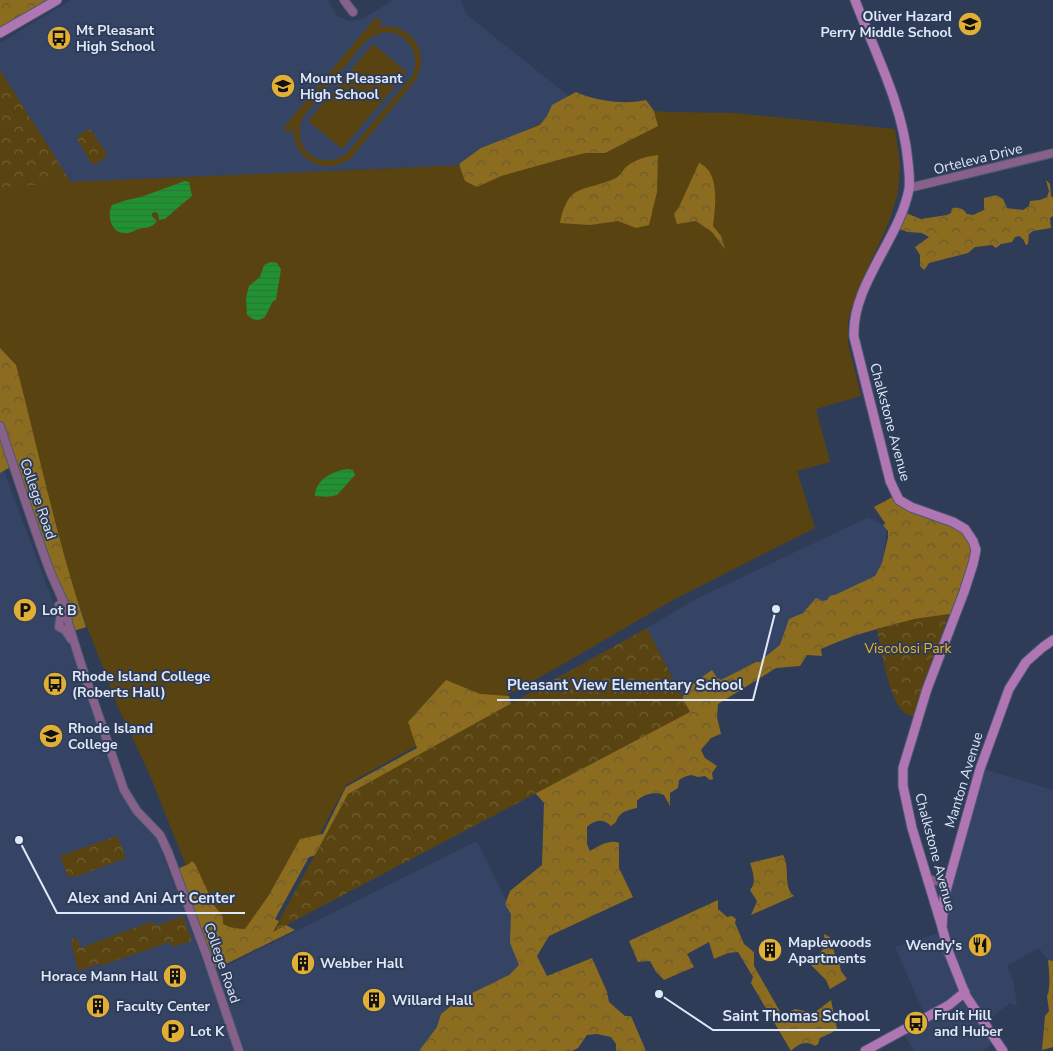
<svg xmlns="http://www.w3.org/2000/svg" width="1053" height="1051" font-family="'Nunito Sans',sans-serif">
<style>
.built{fill:#354465}
.grass{fill:#594411;fill-rule:evenodd}
.forest{fill:url(#forest-crowns)}
.park{fill:url(#park-crowns)}
.water{fill:url(#water-rules)}
.lines{fill:none;stroke-linecap:round;stroke-linejoin:round}
.tertiary-casing{stroke:#4b5871;stroke-width:10}
.secondary-casing{stroke:#4b5871;stroke-width:11}
.tertiary{stroke:#876189;stroke-width:8}
.secondary{stroke:#b075b3;stroke-width:9}
.labels{text-anchor:middle;dominant-baseline:central;stroke-width:4;stroke-linejoin:round;paint-order:stroke}
.poi-label{font-size:14px;font-weight:bold;fill:#dfe8f9;stroke:#2f3c57;text-anchor:start}
.street-label{font-size:14px;fill:#dfe8f9;stroke:#2f3c57}
.park-label{font-size:14px;fill:#efb726;stroke:#2f3c57}
.leader{fill:none;stroke:#dfe8f9;stroke-width:2}
.callout-dot{fill:#dfe8f9;stroke:#2f3c57;stroke-width:2}
.callout-label{font-size:15px;text-anchor:middle;font-weight:bold;fill:#dfe8f9;stroke:#2f3c57;stroke-width:4;stroke-linejoin:round;paint-order:stroke}
</style>
<defs>
<pattern id="forest-crowns" width="20" height="18" patternUnits="userSpaceOnUse" patternTransform="scale(1.25)"><rect width="20" height="18" fill="#8c6c1f"/><path d="M2 6a3 3 0 1 1 6 0M12 15a3 3 0 1 1 6 0" fill="none" stroke="#6b5b33"/></pattern>
<pattern id="park-crowns" width="20" height="18" patternUnits="userSpaceOnUse" patternTransform="scale(1.25)"><rect width="20" height="18" fill="#594411"/><path d="M2 6a3 3 0 1 1 6 0M12 15a3 3 0 1 1 6 0" fill="none" stroke="#705f34"/></pattern>
<pattern id="water-rules" width="6" height="5" patternUnits="userSpaceOnUse" patternTransform="scale(1.25)"><rect width="6" height="5" fill="#209232"/><path d="M0 2.5h6" fill="none" stroke="#2c773b"/></pattern>
</defs>
<rect width="100%" height="100%" fill="#2f3c57"/>
<path class="built" d="M71,0H328L337,16L350,21L363,19L393,0H461L466,14L576,102L468,165L71,182L0,70V43Z
M0,461L81,676L122,795L133,814L157,839L208,975L477,841L575,1041L567,1051H0Z
M869,517L887,528L882,568L870,617L690,712L647,628L694,600Z
M983,769L1053,790V961L1046,958L1039,948L1007,966L1013,980L1017,1003L1014,1006L1010,1003L984,1023L995,1041L983,1051H914L902,1031L925,1016L895,947L942,932L928,880H948Z"/>
<path class="grass" d="M376,17L382,22L378,27C411,21 433,54 414,82L351,158C325,177 294,161 293,128L289,133L283,128ZM384,32C408,32 422,54 412,76L347,153C320,174 288,146 304,116L364,43L371,37Z
M373,44L407,72L342,149L308,121Z
M0,88L13,187L71,182L468,165L576,102L665,112L735,113L895,129L900,164L898,193L889,222L861,283L848,320V343L861,396L816,409L830,462L797,471L815,528L673,600L563,664L346,785L268,931L221,953L149,773L118,707L0,400V188H2Z"/>
<path class="forest" d="M0,0H56L0,33Z
M576,92C596,101 624,105 646,100L654,111L658,126L605,153H585L569,157L501,176L477,187L465,181L459,164L481,148L540,125L547,116L552,105Z
M658,155L657,192L649,225L636,228L618,221L590,225L560,223C569,181 584,193 616,178C620,176 622,171 626,167C636,159 645,157 658,155Z
M699,163C721,172 715,208 713,226L721,236L725,249L712,232L696,221L677,224L674,214L679,207Z
M1046,180L1050,184L1051,196L1053,198V216L1050,218L1051,228L1033,231L1029,234L1028,244L1026,245L1023,239L1019,236L1015,237L1012,242L1001,244L996,248L992,245L975,247L968,253L929,263L924,270L920,266V255L915,247L929,237L922,233L908,232L896,228L903,212L921,219L947,215L951,213L952,208C959,207 963,208 967,214L973,215L984,210V198L996,195L1003,199L1007,208L1023,210L1029,206L1030,201L1040,200L1047,197L1049,191Z
M0,348L16,365C39,453 57,541 86,627L74,631L14,465L0,473Z
M898,494L903,499L951,520L975,545L952,614C907,620 863,630 821,649L822,656L807,655L800,666L776,668L718,704L717,717L721,734L711,738L701,750L705,758L717,766L712,773L713,779L710,780L705,776L698,777L691,775L684,777L679,780L678,788L670,793V806L664,795C655,791 643,794 637,801V808C627,810 619,812 616,822L611,826C603,818 594,820 587,827V844L590,851C599,846 610,839 619,843V868L633,897L549,936L537,956L547,976L592,958L607,992L609,1002L625,1016H631L646,1051H616V1044L611,1037L597,1034L587,1035L578,1048L572,1051H419L437,1027L441,1014L460,999L509,975L519,965L510,943L511,914L505,904L510,891L542,865L544,803L531,788L639,720L683,697C689,684 701,678 712,670L717,678L721,680L756,662H761V660L780,645L789,619L803,613L816,598L823,601L827,600L830,596L837,594L875,576L882,563L888,538V531L883,525L885,523L874,507Z
M446,680L480,694L509,696L513,711L335,850L309,857L275,919L295,930L226,964L214,968L177,869L189,864L192,861L195,864L214,905L223,917V924C227,927 239,929 245,929L269,895L300,839L323,834L346,787L417,748L408,722Z
M783,855C791,868 782,886 794,896L751,915L757,901L750,890C757,882 753,873 750,863Z
M718,900V909L727,917L732,916L736,919L735,923L744,944L754,952V966L782,1015L795,1009L814,1013L831,1000L837,1029L831,1033L820,1038L818,1044L815,1046C806,1040 798,1044 791,1051L751,983L753,977L738,952L728,953L714,959L709,942L687,954L694,967L664,980L656,972L650,961L638,962L629,941Z
M824,934L830,937L835,955L838,957L841,971L847,979L830,989L826,980L810,964L825,947Z
M1048,960L1053,961V1047L1042,1050L1045,1016L1049,1011L1047,996C1051,989 1049,969 1048,960Z"/>
<path class="park" d="M0,70L71,182L0,188Z
M88,129L91,130L107,154L106,157L96,164H92L77,139L78,136Z
M949,614L913,717C910,715 905,714 903,711C890,701 880,646 877,629L914,619Z
M647,628L690,712L273,932L348,794Z
M117,836L126,858L78,876L68,877L60,856Z
M183,916L192,941L172,947L170,942L103,965L99,964L78,971L71,940L77,938L80,948L153,921L155,926Z"/>
<path class="water" d="M185,181L189,182L192,196C190,197 166,218 165,219L159,220L158,214L156,212L152,213V216L157,221C152,228 147,227 139,229C134,230 130,234 124,233C110,233 107,214 112,205L127,200L141,197Z
M271,262L277,263L281,269L276,300L273,301L265,317C257,322 253,320 247,315L246,298L249,286L260,277L264,265Z
M347,469L353,470L355,475L337,495L327,497L315,496C315,479 334,471 347,469Z"/>
<g class="lines">
<g class="tertiary-casing">
<path id="tertiary" d="M344,0L353,12
M909,188L1053,153
M0,426C16,473 31,520 48,566C54,584 66,601 68,621
M59,605L61,611L59,627L65,630L71,639
M69,626L82,667L124,790L137,811L160,835L168,852L206,954L239,1051
M927,879L947,883"/>
</g>
<g class="secondary-casing">
<path id="secondary" d="M855,0C875,53 903,105 908,162C909,171 910,180 909,189C900,238 851,286 854,337L890,481L899,500L911,507L953,522L965,529L973,541L976,550L973,564L964,592L927,689L903,768V786L912,828L942,927
M0,33L57,0
M865,1051L949,1005L965,992
M1003,1051L966,996L949,953L942,927L944,898L980,769L1009,689L1026,662L1043,647L1053,640"/>
</g>
<use href="#tertiary" class="tertiary"/>
<use href="#secondary" class="secondary"/>
</g>
<defs>
<g id="school-disc" transform="scale(1.25)"><circle r="9.5" fill="#e1af34" stroke="#2f3c57"/><path d="M0-5L7-2L0 1L-7-2ZM-4 1L0 2.5L4 1V4Q0 6-4 4Z" fill="#111"/></g>
<g id="bus-disc" transform="scale(1.25)"><circle r="9.5" fill="#e1af34" stroke="#2f3c57"/><path d="M-5-6H5V4H4V6H2V4H-2V6H-4V4H-5ZM-3.5-4V0h7V-4ZM-3.5 1.2v1.5H-2V1.2ZM2 1.2v1.5H3.5V1.2Z" fill="#111"/></g>
<g id="parking-disc" transform="scale(1.25)"><circle r="9.5" fill="#e1af34" stroke="#2f3c57"/><path d="M-3.5-5.5H1a3.5 3.5 0 0 1 0 7H-1V5.5H-3.5ZM-1-3.4V-.6H.8a1.4 1.4 0 0 0 0-2.8Z" fill="#111"/></g>
<g id="university-disc" transform="scale(1.25)"><circle r="9.5" fill="#e1af34" stroke="#2f3c57"/><path d="M0-5L7-2L0 1L-7-2ZM-4 1L0 2.5L4 1V4Q0 6-4 4Z" fill="#111"/></g>
<g id="restaurant-disc" transform="scale(1.25)"><circle r="9.5" fill="#e1af34" stroke="#2f3c57"/><path d="M-5-6h1v4h1v-4h1v4h1v-4h1v5L-1.5 .5V6h-2V.5L-5-1ZM5-6V6H3V1.5H1.5Q1.5-4 5-6Z" fill="#111"/></g>
<g id="building-disc" transform="scale(1.25)"><circle r="9.5" fill="#e1af34" stroke="#2f3c57"/><path d="M-4-6H4V6H1V3H-1V6H-4ZM-2.5-4.3h1.7v1.8h-1.7ZM.8-4.3h1.7v1.8H.8ZM-2.5-1h1.7V.8h-1.7ZM.8-1h1.7V.8H.8Z" fill="#111"/></g>
</defs>
<g fill-rule="evenodd">
<use href="#school-disc" x="970" y="24"/>
<use href="#bus-disc" x="59" y="38"/>
<use href="#school-disc" x="283" y="86"/>
<use href="#parking-disc" x="25" y="610"/>
<use href="#bus-disc" x="55" y="684"/>
<use href="#university-disc" x="51" y="736"/>
<use href="#restaurant-disc" x="980" y="945"/>
<use href="#building-disc" x="770" y="950"/>
<use href="#building-disc" x="303" y="963"/>
<use href="#building-disc" x="175" y="976"/>
<use href="#building-disc" x="374" y="1000"/>
<use href="#building-disc" x="98" y="1006"/>
<use href="#bus-disc" x="916" y="1023"/>
<use href="#parking-disc" x="173" y="1031"/>
</g>
<g class="labels">
<g class="poi-label">
<text x="952" y="16" text-anchor="end">Oliver Hazard<tspan x="952" dy="16">Perry Middle School</tspan></text>
<text x="76" y="30">Mt Pleasant<tspan x="76" dy="16">High School</tspan></text>
<text x="300" y="78">Mount Pleasant<tspan x="300" dy="16">High School</tspan></text>
<text x="42" y="610">Lot B</text>
<text x="72" y="676">Rhode Island College<tspan x="72" dy="16">(Roberts Hall)</tspan></text>
<text x="68" y="728">Rhode Island<tspan x="68" dy="16">College</tspan></text>
<text x="788" y="942">Maplewoods<tspan x="788" dy="16">Apartments</tspan></text>
<text x="962" y="945" text-anchor="end">Wendy's</text>
<text x="320" y="963">Webber Hall</text>
<text x="158" y="976" text-anchor="end">Horace Mann Hall</text>
<text x="392" y="1000">Willard Hall</text>
<text x="116" y="1006">Faculty Center</text>
<text x="934" y="1015">Fruit Hill<tspan x="934" dy="16">and Huber</tspan></text>
<text x="190" y="1031">Lot K</text>
</g>
<g class="street-label">
<text transform="translate(978 159) rotate(-14)">Orteleva Drive</text>
<text transform="translate(890 422) rotate(75)">Chalkstone Avenue</text>
<text transform="translate(38 499) rotate(71)">College Road</text>
<text transform="translate(964 780) rotate(-73)">Manton Avenue</text>
<text transform="translate(935 852) rotate(75)">Chalkstone Avenue</text>
<text transform="translate(222 963) rotate(71)">College Road</text>
</g>
<g class="park-label">
<text x="908" y="648">Viscolosi Park</text>
</g>
</g>
<path class="leader" d="M776 609L753 700H497M19 840L57 913H245M659 994L713 1030H880"/>
<g class="callout-dot">
<circle cx="776" cy="609" r="5"/>
<circle cx="19" cy="840" r="5"/>
<circle cx="659" cy="994" r="5"/>
</g>
<g class="callout-label">
<text x="625" y="690">Pleasant View Elementary School</text>
<text x="151" y="903">Alex and Ani Art Center</text>
<text x="796" y="1021">Saint Thomas School</text>
</g>
</svg>
